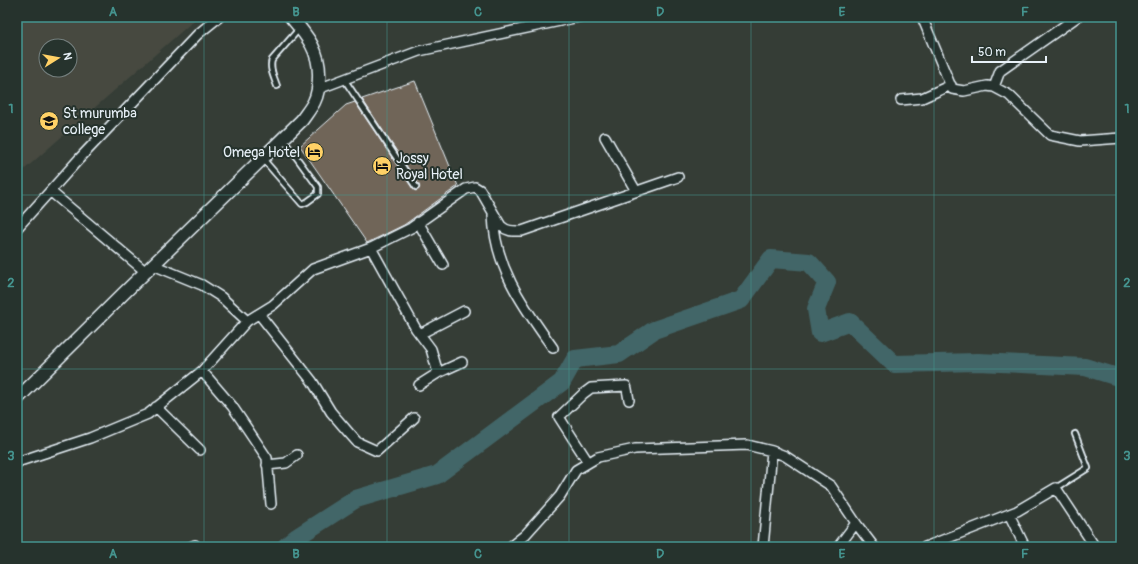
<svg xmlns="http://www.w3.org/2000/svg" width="1138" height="564" font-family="Pangolin,sans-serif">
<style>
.built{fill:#464940;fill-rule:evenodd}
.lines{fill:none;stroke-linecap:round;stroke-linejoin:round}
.river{stroke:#436668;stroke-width:18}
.building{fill:#6f6558;stroke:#e8f1f8}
.service-casing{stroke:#e8f1f8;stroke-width:8}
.minor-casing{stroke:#e8f1f8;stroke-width:12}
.tertiary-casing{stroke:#e8f1f8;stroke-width:15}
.service{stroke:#26332d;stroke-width:4.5}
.minor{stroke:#26332d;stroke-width:9}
.tertiary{stroke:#26332d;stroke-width:12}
.grid{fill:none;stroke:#459590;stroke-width:1;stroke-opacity:0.55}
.labels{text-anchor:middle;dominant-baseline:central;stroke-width:4;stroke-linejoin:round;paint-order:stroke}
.poi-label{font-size:14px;fill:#e8f1f8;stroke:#26332d;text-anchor:start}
.neatline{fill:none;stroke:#459590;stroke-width:1.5}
.grid-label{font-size:13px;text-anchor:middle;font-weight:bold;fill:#459590}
</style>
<rect width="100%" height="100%" fill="#353d36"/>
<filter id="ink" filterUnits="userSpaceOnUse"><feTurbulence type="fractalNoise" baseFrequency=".025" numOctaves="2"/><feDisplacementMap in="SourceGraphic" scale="8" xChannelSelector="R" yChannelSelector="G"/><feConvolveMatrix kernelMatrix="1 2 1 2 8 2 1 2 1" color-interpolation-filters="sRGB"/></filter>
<g filter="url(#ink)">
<path class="built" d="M17,17H198L17,176ZM46,46H70V70H46Z"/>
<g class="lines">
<path class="river" d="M285,547L297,537L356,499L437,475L562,382L575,359L619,354L654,330L741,300L771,259L809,262L827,282L816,309L820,333L850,322L894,364L978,362L1085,367L1121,378"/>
</g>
<path class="building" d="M415,81L458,186L404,225L367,243L300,146L346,105L355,102L413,189L418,190L419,188V185L362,99Z"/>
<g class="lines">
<g class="service-casing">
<path id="service" d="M344,79L416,187
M277,86C274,77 269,68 272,60L299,29
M263,159L302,204L307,202L318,194V187L283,139
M1056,488L1088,468L1075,434"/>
</g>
<g class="minor-casing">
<path id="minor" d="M922,17L952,89L964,91L987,86L994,87L1009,95L1050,135L1080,141L1121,138
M994,87L1000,71L1077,17
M318,89L419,51L579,17
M901,100L922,98L951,85
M605,137L636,191
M50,191L146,272
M493,215C495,269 524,307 553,348
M418,222L443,265
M17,228L79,159L198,34L219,17
M371,248L416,329L431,349L438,373L462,362
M153,265L202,285L221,297L247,321
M259,314L312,381L331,412L349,433L357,442L377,451L414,418
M420,334L464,311
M202,371L232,406L267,458L271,504
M419,385L438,373
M156,407L200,450
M588,462L559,417L583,394L591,388L626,386L627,389L629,400
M17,463L20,461L90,438L148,414L202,371L247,321L273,305L313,269L371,248L411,228L466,189L475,187L480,190L501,226C508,232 514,231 522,231L678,177
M267,465L286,463L297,455
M1009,514L1025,547
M190,547L195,545
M510,547L525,535L560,496L576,470L598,457L635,449L747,445L772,451L785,456L831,486L858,526L874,547
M763,547L772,451
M838,547L856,523
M925,547L1017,511L1056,488L1095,547"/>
</g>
<g class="tertiary-casing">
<path id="tertiary" d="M17,399L123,294L302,120C306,114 311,108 314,102C318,94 319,86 319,77C320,51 307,36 291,17"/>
</g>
<use href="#service" class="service"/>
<use href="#minor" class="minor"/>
<use href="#tertiary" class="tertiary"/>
</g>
</g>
<path class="grid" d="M204,17V547M387,17V547M569,17V547M751,17V547M934,17V547M17,195H1121M17,369H1121"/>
<defs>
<g id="school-disc" transform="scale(1)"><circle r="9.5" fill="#ffd166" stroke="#26332d"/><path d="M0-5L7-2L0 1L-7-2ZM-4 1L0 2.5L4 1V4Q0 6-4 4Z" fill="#111"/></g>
<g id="hotel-disc" transform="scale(1)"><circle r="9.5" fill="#ffd166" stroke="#26332d"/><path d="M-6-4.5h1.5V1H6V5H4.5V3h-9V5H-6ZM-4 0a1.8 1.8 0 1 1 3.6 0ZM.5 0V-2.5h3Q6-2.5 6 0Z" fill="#111"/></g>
</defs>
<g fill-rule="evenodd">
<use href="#school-disc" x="49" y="121"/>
<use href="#hotel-disc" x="314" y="152"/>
<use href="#hotel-disc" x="382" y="166"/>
</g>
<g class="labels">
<g class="poi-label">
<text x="63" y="113">St murumba<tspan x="63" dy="16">college</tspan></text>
<text x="300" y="152" text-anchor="end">Omega Hotel</text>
<text x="396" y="158">Jossy<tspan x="396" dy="16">Royal Hotel</tspan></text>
</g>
</g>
<rect width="1138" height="564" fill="none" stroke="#26332d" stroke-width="44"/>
<g transform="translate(58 58) rotate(79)"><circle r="19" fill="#26332d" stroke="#747f7e"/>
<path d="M0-3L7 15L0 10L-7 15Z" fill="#ffd166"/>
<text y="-6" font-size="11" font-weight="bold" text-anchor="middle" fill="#e8f1f8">N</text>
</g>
<path d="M972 56v6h74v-6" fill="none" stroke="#e8f1f8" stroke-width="2"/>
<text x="978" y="56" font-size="12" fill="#e8f1f8" stroke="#26332d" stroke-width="3" paint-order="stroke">50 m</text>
<rect x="22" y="22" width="1094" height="520" class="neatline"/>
<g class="grid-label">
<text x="113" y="16">A</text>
<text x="296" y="16">B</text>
<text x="478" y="16">C</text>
<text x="660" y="16">D</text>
<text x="842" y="16">E</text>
<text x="1025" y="16">F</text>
<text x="11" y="113">1</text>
<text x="1127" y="113">1</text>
<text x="11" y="287">2</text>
<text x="1127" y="287">2</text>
<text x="11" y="460">3</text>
<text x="1127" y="460">3</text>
<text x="113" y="558">A</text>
<text x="296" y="558">B</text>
<text x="478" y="558">C</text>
<text x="660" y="558">D</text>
<text x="842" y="558">E</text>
<text x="1025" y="558">F</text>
</g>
</svg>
